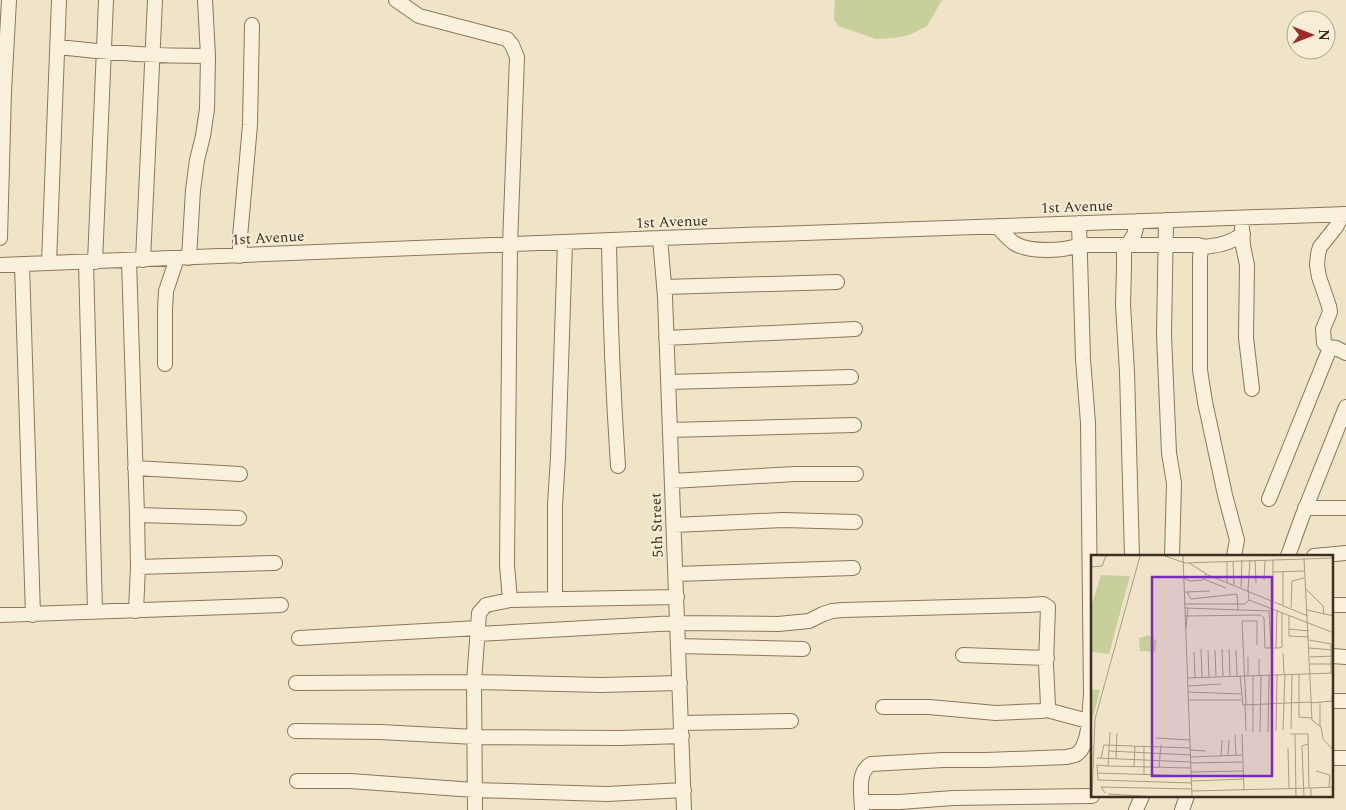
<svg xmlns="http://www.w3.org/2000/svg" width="1346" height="810" font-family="Spectral,serif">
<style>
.green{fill:#c9cf9b}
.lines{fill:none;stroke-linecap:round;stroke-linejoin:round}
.minor-casing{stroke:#8d765c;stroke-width:16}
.minor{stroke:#faf1dc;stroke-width:14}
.labels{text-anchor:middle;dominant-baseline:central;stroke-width:4;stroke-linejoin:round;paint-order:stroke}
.street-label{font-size:15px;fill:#3d2e20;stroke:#f7eed8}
.inset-road{fill:none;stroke:#a89b85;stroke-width:1}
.view{fill:#7b2cbf;fill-opacity:0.15;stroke:#7b2cbf;stroke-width:2.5}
.inset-edge{fill:none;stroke:#3d2e20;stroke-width:2.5}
</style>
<rect width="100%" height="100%" fill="#f0e4c8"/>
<path class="green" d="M835,0H942L927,26L909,35L894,38L876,39L838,26L834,19Z"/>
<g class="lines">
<g class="minor-casing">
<path id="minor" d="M396,0L419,16L507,39L512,45L517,57L510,245L507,565L510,600
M58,47C109,53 157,56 208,56
M1343,214L1336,227L1320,247L1318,254L1317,265L1319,277L1329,306L1330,312L1323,329L1324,343L1328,347L1336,348L1346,353
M1166,220L1164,335L1169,453L1174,483L1172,556
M997,226C1002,232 1007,238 1014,243C1029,253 1063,251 1080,245H1198L1206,247
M1242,228L1243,246L1247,265L1246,338L1252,389
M0,238L4,91L9,0
M660,238L665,297L684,810
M609,240C610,316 613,391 618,466
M240,256V237L250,125L252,25
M189,258L193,190L197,160L203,136L207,109L208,56L205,0
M129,260L137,515L138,567L136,611
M143,260L155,0
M86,262L95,611
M95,262L106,0
M49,263L59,0
M0,265L660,238L1346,214
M22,265L33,615
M664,287L837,282
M666,338L855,329
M165,364V310L166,291L177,258
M668,382L851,377
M670,430L854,425
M135,468L240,474
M672,481L795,474H856
M1269,499L1330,348
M1305,508H1346
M137,515L239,518
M674,525L783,520L855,522
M1132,556L1127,372L1123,305L1124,268V251L1134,235L1138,221
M1234,556L1237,540L1225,495L1205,402L1200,370V261C1200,257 1200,251 1203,248C1205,246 1208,247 1211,246C1223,245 1233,241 1243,234
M1288,556L1302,517L1346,407
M1314,556L1346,553
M138,567L275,563
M676,574L853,568
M555,599V505L558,457L565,242
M1332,605H1346
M0,615L281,605
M478,634L677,623L778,624L809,621L823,614L832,611L843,610L1028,605L1043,604L1048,607L1046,664L1048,706L1047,710L1041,711L996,713L929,707H883
M299,638L478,628
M678,646L803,649
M963,655L1047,658
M1332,656L1346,657
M296,683L474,682L601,685L680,683
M1332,701H1346
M1047,710L1088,721
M681,723L791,721
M295,731L380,732L475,737L619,738L682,736
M1332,758H1346
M297,781H350L474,790L607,794L684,790
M862,802H900L953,798L1092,796
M475,810L474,682L479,613L486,605L510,600L677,597
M862,810C862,796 856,772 871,764L943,760H986L1067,757C1069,756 1072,756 1075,755C1091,747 1089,710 1091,695L1088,423L1083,359L1079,223
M1136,810L1142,796
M1182,810L1187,796"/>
</g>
<use href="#minor" class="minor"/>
</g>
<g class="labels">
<g class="street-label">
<text transform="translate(1077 207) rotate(-2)">1st Avenue</text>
<text transform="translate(672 222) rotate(-2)">1st Avenue</text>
<text transform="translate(268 238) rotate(-3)">1st Avenue</text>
<text transform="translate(657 525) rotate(-92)">5th Street</text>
</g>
</g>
<g transform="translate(1091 555)">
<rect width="242" height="242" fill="#f0e4c8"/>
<path d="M10,20L39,21L18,99L0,97V52ZM57,80L66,86L64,97L49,96L48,83ZM0,134L9,135L0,170Z" fill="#c9cf9b"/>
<path class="inset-road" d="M74,1L94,8L243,3M92,1L101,242M213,3L221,165L230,172L232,184L243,196M164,5L165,28M136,6V28M142,6L143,30M98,8L117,20L217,61M0,12L11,11L15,1M192,16V50M182,17L213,16M93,23L99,26L112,25L115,19M113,24L135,33M173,25L174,5M150,32L151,5M215,34L232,51L233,60M157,35L158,45L243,78M157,35L159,5M94,37L119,36M96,37L100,44L146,39L147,55M182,46V5M94,49H154L158,45M94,53L178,56M200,53L201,26L213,23M178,55L180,93M216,55L243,61M94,61L170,60L173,63L174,93H188L191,92V57M198,61V81L218,82M95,73L97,53M198,74L218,76M218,85L240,89V118M185,93L186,55M218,93L243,95M110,94L111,122M131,94L132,121M138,94L139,121M117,95L118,122M124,95L125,122M145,95L146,121M103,97L104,123M192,98L193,119M219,102L243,101M168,104V120M219,109H243M208,119V162L220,163M157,120V102M162,120V177M149,121L152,150L220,147M96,123L243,118M97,131L130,129M97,137L150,139M97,145H150M241,146L243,119M220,148L242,146M229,148V171M154,150L155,176M155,150L151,66H166V90M200,174L201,119M192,175L194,119M185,176L186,119M19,177L17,211L100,213M169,177L170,120M177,177L178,120M151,179L153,236M199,179H217L218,233M204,179L205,242M144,180L145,200M65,183L99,185M197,193L198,234M99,195L115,196M18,196L100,200M137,200L138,185M130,201L131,185M100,202L151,200M6,203L100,207M10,203L13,190L99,193M25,204L26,178M100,208L151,207M17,211L6,210L7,225L101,228M43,212L44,191M68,212L70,190M225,216L239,220L238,232M100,217L152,216M6,218L100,221M53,219V191M101,226L152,224M220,233L243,232M101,236L220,233V242M14,238L10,232L101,234M17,239L65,242M1,242L4,164L49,1M213,242L211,191L217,189"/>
<path class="view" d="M61,22H181V221H61Z"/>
<rect width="242" height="242" class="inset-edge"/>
</g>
<g transform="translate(1311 35) rotate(90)"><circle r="24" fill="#f7eed8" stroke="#ada18e"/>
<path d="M0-4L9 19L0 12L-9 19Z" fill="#9e2a2b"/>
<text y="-8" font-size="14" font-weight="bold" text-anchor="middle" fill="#3d2e20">N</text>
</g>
</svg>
